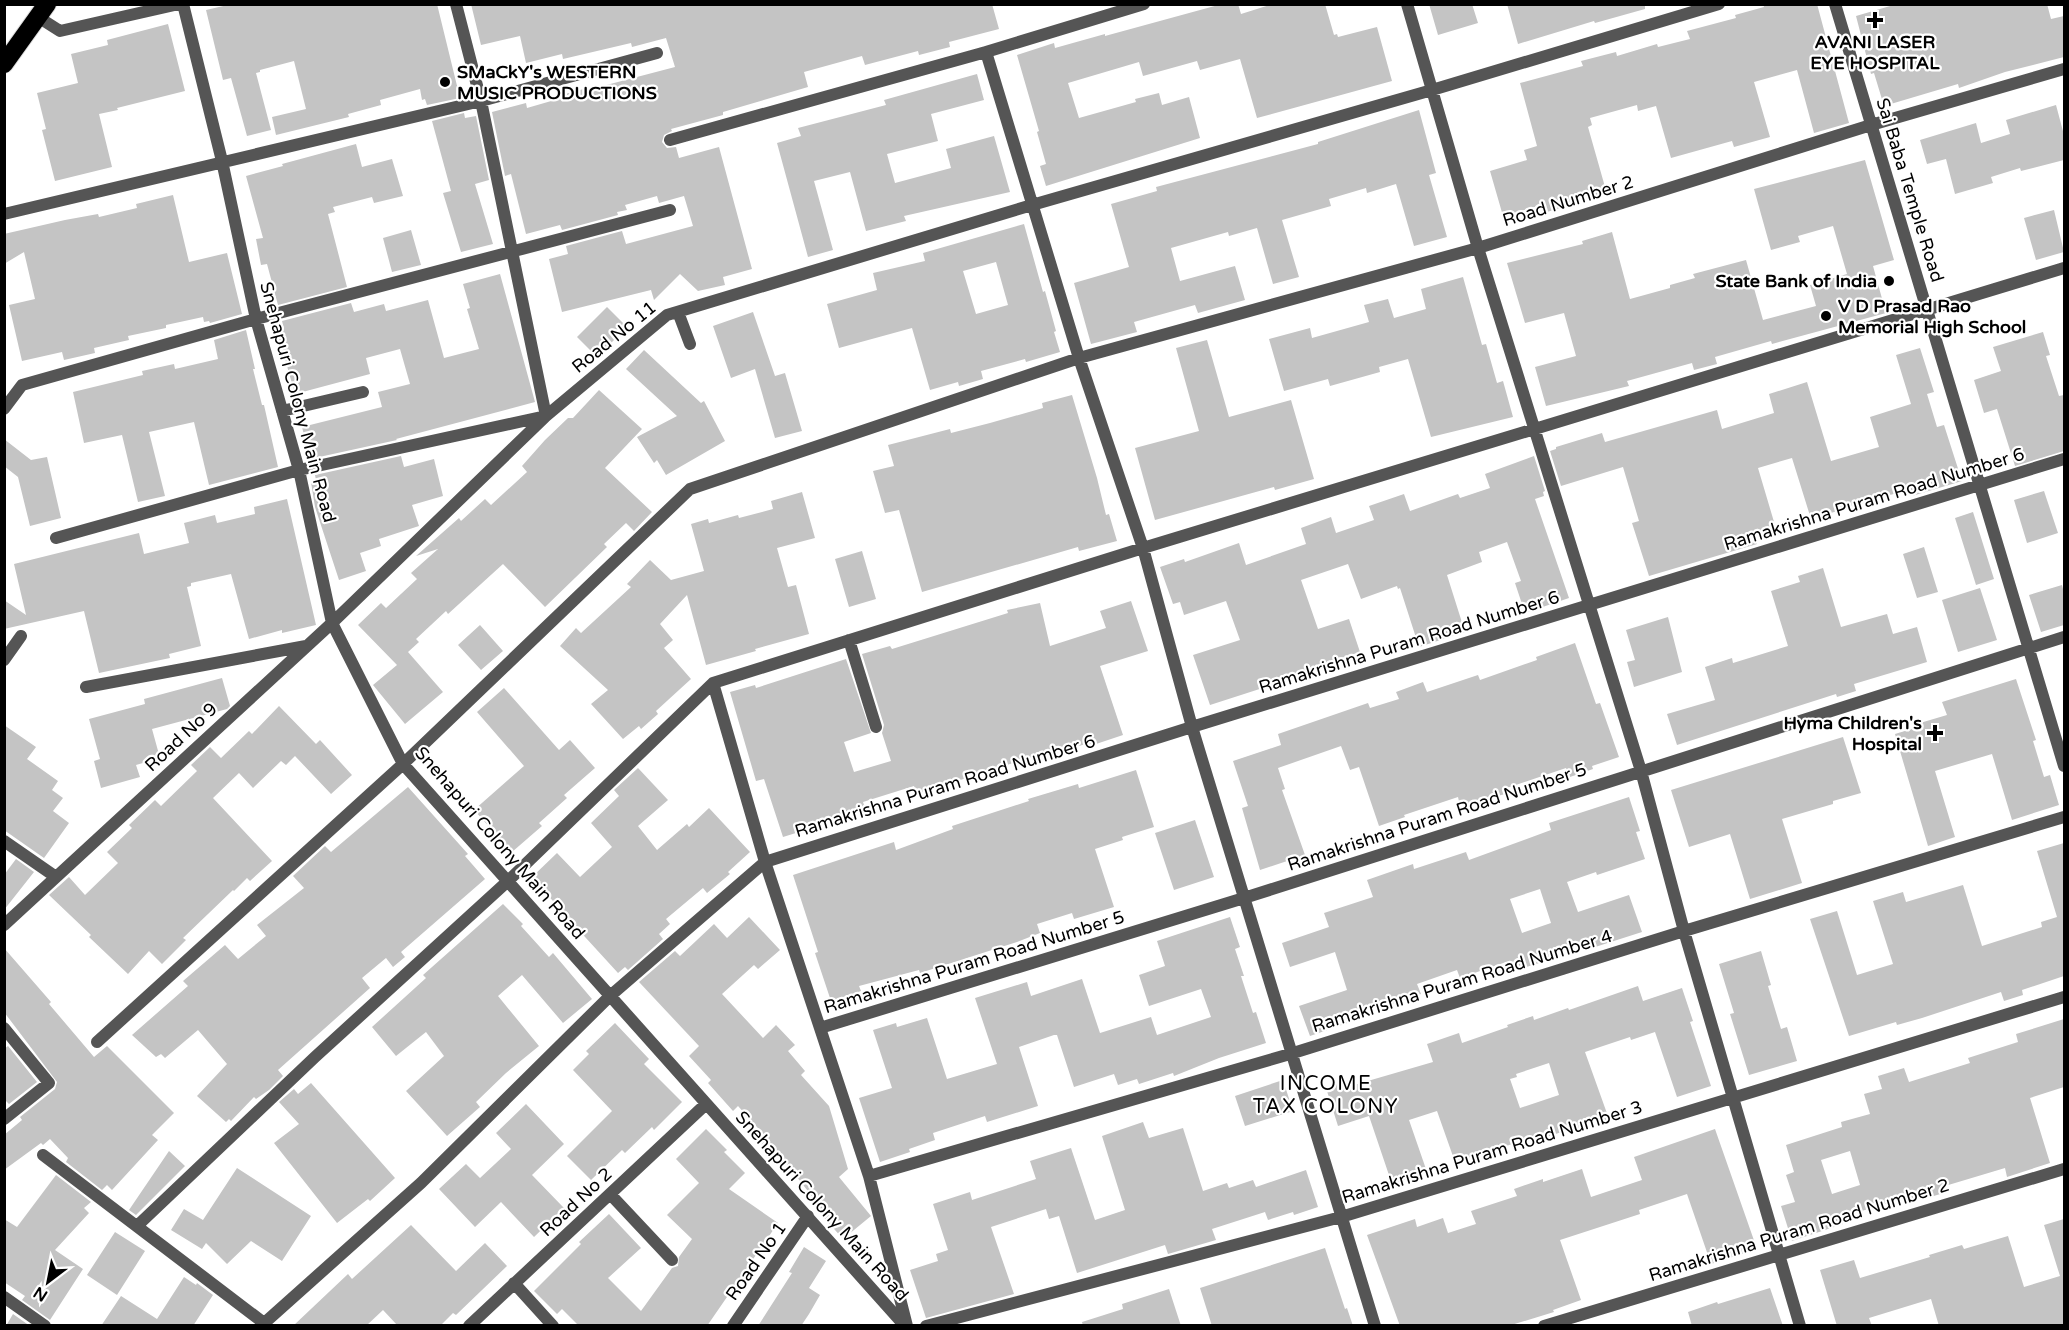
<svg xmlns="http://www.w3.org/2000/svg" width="2069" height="1330" font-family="'Varela Round',sans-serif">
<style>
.building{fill:#c4c4c4;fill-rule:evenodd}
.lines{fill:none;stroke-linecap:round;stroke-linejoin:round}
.highway-casing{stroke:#dbdbdb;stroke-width:20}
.street{stroke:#555;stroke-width:12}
.highway{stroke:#000;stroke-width:18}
.poi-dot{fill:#000;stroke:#fff;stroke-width:2}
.labels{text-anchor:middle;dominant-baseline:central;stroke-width:4.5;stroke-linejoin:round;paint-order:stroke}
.poi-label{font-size:18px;font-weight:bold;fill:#000;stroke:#fff;text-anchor:start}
.street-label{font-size:18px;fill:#000;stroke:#fff}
.neighbourhood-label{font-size:20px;letter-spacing:1.5px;fill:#000;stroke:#fff}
</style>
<rect width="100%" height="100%" fill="#fff"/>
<path class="building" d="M232,4H437L460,98L427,105L425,99L422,100L420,89L380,100L381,105L348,114L349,117L276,135L272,117L306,109L294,61L260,70V72L256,73L271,130L247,136L231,78L223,80L206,10Z
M471,4H992L999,29L949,42L950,47L919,55L918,51L865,65L862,56L804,72L808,87L723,112V115L671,129L672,131L664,135L662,142L667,148L676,147L679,158L719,147L752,269L723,277L725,285L698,291L680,274L654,300L651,290L562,312L549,259L568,254L566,246L622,231L626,244L693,226L684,196L659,203L657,196L625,205L627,210L617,212L618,215L562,230L560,225L526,234L511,174L505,176L492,112L526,103L527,108L565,97V94L595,86V88L675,67L666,38L632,47L631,43L563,59L562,54L526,63L520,36L481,45Z
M1222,4H1238L1241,14L1273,4H1325L1334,35L1337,34L1338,37L1377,27L1392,81L1257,118L1240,59L1200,70L1197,61L1143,76L1139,62L1068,83L1079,118L1136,102L1135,99L1159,93L1162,105L1189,97L1200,138L1046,186L1040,166L1046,164L1037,132L1039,131L1017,55L1054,43L1055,48L1105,34V36Z
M1429,4H1472L1478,23L1438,35Z
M1507,4H1645V9L1595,23L1594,21L1518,44Z
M1763,4H1817L1849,123L1814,133L1797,70L1754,82L1770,137L1734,147L1732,141L1671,158L1656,106L1638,111L1637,105L1590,118L1592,125L1588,127L1607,194L1547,212L1545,204L1503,216L1490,171L1527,160L1524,150L1537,146L1520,83L1583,66L1581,61L1616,52L1617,56L1657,44L1658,47L1690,39L1687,31L1736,18L1735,15L1764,7Z
M1897,4H2047L2051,19L2064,16V57L2005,72L1959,88L1958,84L1884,106L1874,73L1871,74L1856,16Z
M168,24L185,91L117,108L118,110L99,114L112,167L55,181L42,130L46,129L37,93L78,83L71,54L108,45L107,40Z
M977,74L984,100L931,114L938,141L887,154L895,183L951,168L946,149L994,136L1010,192L904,216L906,221L866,231L850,172L814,181L833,250L808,257L777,143L801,136L798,128L886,105L884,100Z
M2056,105L2064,135V160L2021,171L2020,168L1991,177L1993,183L1955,194L1946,159L1927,164L1920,140L1976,123L1981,143L2010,134L2006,120Z
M1419,110L1436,173L1429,175L1447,237L1414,246L1396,184L1367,193L1366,188L1329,199L1331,206L1282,220L1299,277L1273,284L1257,228L1229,236L1228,232L1171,248L1180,281L1235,266L1245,300L1198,313L1195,305L1134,322L1137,332L1091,344L1074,283L1129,267L1111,204L1157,191L1156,187L1318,144V142Z
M464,113L465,118L476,116L489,180L475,184L493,244L461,252L443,193L451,191L432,121Z
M356,144L362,167L392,159L403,196L374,203L372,197L333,207L335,212L328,214L347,287L278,305L267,264L261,265L256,239L263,238L246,176L283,166L282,164Z
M1865,160L1894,260L1873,266L1886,313L1772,344L1771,341L1715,357L1717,364L1694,370L1692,363L1627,381L1629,386L1546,406L1535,367L1576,356L1564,313L1525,323L1507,263L1583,244L1582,241L1612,232L1630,299L1670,288V285L1695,278L1693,274L1746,260L1763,320L1816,306L1810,285L1847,274L1833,226L1798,236L1800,242L1771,250L1754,189Z
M173,195L189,262L227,253L242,314L210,323L209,321L204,322L203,317L166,325V328L128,336L129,340L94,348L95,353L64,360L62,352L22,361L9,305L35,299L24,252L4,264V234L65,220L98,214L99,217L137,208L136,204Z
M2054,210L2064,252L2036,260L2024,218Z
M1024,224L1043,292L1045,291L1056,331L1054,332L1060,352L1026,362L1025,359L981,371L983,379L959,386L958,382L930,390L912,328L839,348L827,304L877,290L873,273L925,261L923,253ZM996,262L1008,305L976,314L963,271Z
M411,230L421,265L392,272L383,238Z
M500,274L535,402L396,439L397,440L310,459L302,427L382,407L378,392L410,384L400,349L366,358L370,374L295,394L277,331L284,329L282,321L351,303L354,312L384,304L386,311L428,300L444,358L479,349L467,309L470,308L463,284Z
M1463,277L1482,345L1486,344L1497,383L1503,381L1513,417L1431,437L1408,359L1379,367L1380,372L1330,386L1328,379L1284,391L1269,339L1310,328L1312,338L1369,322L1364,305L1388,299L1394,318L1426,309L1421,289Z
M607,307L627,327L597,357L577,337Z
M753,312L775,376L785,373L802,431L775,438L755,369L731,378L713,326Z
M246,330L255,369H253L262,405H264L278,467L209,485L194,422L149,432L165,496L138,502L122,435L84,443L73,392L143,375L142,371L174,364L175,369L218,359L214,340Z
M2043,332L2050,355L2046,356L2059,396L2064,395V451L2015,466L1997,409L1984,413L1974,380L2001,371L1993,347Z
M1207,340L1229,417L1291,400L1314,479L1275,490L1274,487L1155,520L1135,448L1199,431L1176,348Z
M1920,348L1934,392L1927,394L1937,427L1944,425L1962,481L1912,496L1910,489L1811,519L1792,458L1758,468L1777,532L1755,538L1757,544L1649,576L1632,523L1639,521L1623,467L1561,486L1550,451L1556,449V447L1602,433L1605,442L1717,410L1722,429L1774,413L1769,394L1807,382L1831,461L1879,447L1870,417L1911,404L1896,355Z
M644,350L701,403L704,401L725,441L666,475L657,460L654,463L637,437L677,416L626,369Z
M599,390L642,429L605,468L652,512L634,531L626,523L604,544L607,547L545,607L503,564L448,614L446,611L416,639L419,642L408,652L443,692L405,724L373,685L397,665L358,625L381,603L386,608L417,579L411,573L438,549L416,556L459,518L461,521L485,499L491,505L527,472L522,466L545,440L568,418H573Z
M1072,395L1097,478L1106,515L1109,514L1117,541L1079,551L1078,547L922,592L899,510L885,513L873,471L894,466L888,445L950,429L951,433L990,423L1043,408L1042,403Z
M4,439L31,460L47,457L61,518L30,526L18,477L4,466Z
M401,456L404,467L434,459L443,496L412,505L419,526L379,539L381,546L360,553L366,571L339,580L315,507L311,482L316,480L315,475Z
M1534,456L1545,491L1543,492L1544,496L1535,499L1569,598L1525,613L1515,583L1521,581L1507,542L1479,552L1482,562L1447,575L1465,632L1419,647L1400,588L1398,589L1397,586L1361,599L1348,564L1301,580L1318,629L1349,619L1360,652L1310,668L1312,676L1285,685L1284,681L1210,705L1193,655L1240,640L1226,601L1184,615L1180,602L1173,604L1160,567L1184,559L1185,562L1239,543L1246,565L1306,544L1301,528L1331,517L1336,533L1374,520L1369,506L1404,494L1410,511L1458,494L1460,498L1490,488L1485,474Z
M2044,491L2058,533L2027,543L2014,500Z
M802,492L815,538L777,548L788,587L796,585L809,634L755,649L756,651L706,665L687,595L660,624L673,640L664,648L691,679L656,711L658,714L641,729L639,726L623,739L591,704L608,690L560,646L576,628L581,633L631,587L627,584L650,560L671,580L704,571L691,524L708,519L709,523L738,515L739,518L773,509L771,501Z
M287,499L316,625L282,633V630L249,639L231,574L191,583V586L187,587L201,646L169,654L170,658L99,673L84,611L4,629V600L26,615L14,564L139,533L144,554L189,543L184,523L215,515L217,523L255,514L254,507Z
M1973,512L1994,579L1976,585L1955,518Z
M1924,547L1938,592L1917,598L1903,554Z
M862,551L876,599L849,607L835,559Z
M1823,568L1841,627L1887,614L1893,634L1917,627L1927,662L1854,684L1856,691L1837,697L1836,694L1677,745L1667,714L1715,700L1705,667L1732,658L1733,663L1788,646L1771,591L1800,582L1798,576Z
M2062,585L2064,593V625L2041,632L2029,595Z
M1980,588L1997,640L1958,652L1942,600Z
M1131,601L1148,651L1100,666L1123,735L1090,746L1089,743L1042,757L1041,754L917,794L914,786L863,802L865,808L811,825L812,828L783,837L764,779L756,781L730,692L755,685L756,688L846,659L871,733L844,742L854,772L891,761L882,733L884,725L862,654L890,646L892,649L1008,613L1007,610L1040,603L1050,646L1106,628L1100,611Z
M1668,617L1682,672L1634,687L1627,662L1635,660L1626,630Z
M480,625L503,651L481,670L458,645Z
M1575,643L1596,704L1600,703L1619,757L1592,766L1593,769L1570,777L1566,768L1507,788L1509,793L1460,806L1458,797L1404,815L1405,817L1379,826L1359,767L1350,770L1341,746L1278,768L1285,789L1282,790L1305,855L1260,870L1242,808L1248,806L1233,761L1281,745L1278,734L1368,703L1370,708L1399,699L1396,692L1423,682L1427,692L1478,675L1480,680L1537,660L1536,657Z
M222,678L230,706L227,709L152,729L160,758L136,765L140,777L101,788L94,761L100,759L89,719L145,704L144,699Z
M2016,679L2036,740L2033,741L2044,777L2050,775L2059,805L2012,820L1992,754L1935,771L1955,837L1928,846L1895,734L1921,726L1920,723L1947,715L1942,702Z
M504,688L559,750L570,740L595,768L564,795L567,798L539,823L542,826L512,852L474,810L524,766L477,712Z
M279,706L316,744L320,740L352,775L331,794L295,756L286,765L281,761L253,788L239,773L213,798L272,861L250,881L247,878L234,891L233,890L183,938L186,940L162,964L149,951L128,974L89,937L91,935L49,895L69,877L85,895L118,863L107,852L132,828L129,825L155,800L161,806L197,771L191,765L210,747L221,758L249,731L252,734Z
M4,725L36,747L27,759L58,781L52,790L63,798L53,811L69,823L44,858L4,830Z
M1843,737L1861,793L1833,801V804L1782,819L1802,883L1750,899L1730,834L1689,847L1671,790Z
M638,768L668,800L638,826L657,850L687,824L689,827L709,808L750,852L728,872L730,874L707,893L703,888L666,919L670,924L659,934L663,939L628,970L625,967L618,973L575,926L576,925L531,878L557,853L580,877L612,847L591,823L619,796L614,790Z
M1136,770L1154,827L1122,837L1123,840L1095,849L1114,907L1074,919L1072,913L1037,924L1040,933L1017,942L920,973L919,970L859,986L861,991L831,1001L815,953L818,952L793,875L894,842L896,850L953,829L952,826L1029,801L1028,799L1078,784L1079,788Z
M408,787L468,854L465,856L485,879L401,952L405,957L393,967L386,958L362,978L370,988L278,1070L283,1076L269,1090L256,1099L254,1097L231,1121L229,1119L226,1122L197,1096L227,1064L198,1030L165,1058L161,1054L156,1057L132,1035L188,986L183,981L225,945L238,959L266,936L257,925L304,888L293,876L325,846L331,852Z
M1629,797L1640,831L1636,832L1645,859L1597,875L1596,872L1567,882L1578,912L1629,895L1642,932L1592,948L1590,941L1560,951L1562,956L1510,972L1506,962L1460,978L1457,970L1417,984L1421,994L1387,1006L1386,1001L1353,1012L1356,1020L1310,1036L1299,1006L1347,990L1335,952L1290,967L1282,943L1329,927L1324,913L1373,897L1367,880L1413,864L1414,869L1466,852L1469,860L1551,830L1549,823ZM1540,889L1551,923L1522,933L1510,899Z
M1195,820L1214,877L1174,890L1155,833Z
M2064,843V976L2022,990L2023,995L2004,1001L2001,992L1922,1018L1897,1025L1896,1022L1849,1036L1810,919L1837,911L1857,975L1893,964L1873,901L1903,892L1906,902L1963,885L1982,946L2042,927L2041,922L2057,917L2037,851Z
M16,859L34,872L4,910V875Z
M503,904L523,924L521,926L549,957L553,953L592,999L563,1023L522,975L498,996L539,1046L506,1073L476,1102L480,1107L447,1136L406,1091L444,1056L426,1032L396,1056L372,1027L426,978L423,975Z
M749,917L780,950L758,969L754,965L722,994L763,1038L776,1025L795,1045L788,1051L805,1071L801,1075L829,1106L848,1169L839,1177L871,1216L843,1239L811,1203L815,1200L777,1152L774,1156L761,1144L767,1138L738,1106L733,1111L708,1083L711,1080L689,1056L699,1046L639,982L675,951L680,956L714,924L727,938Z
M1230,917L1240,947L1235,949L1244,976H1241L1253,1013L1256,1012L1266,1043L1219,1058L1174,1076L1173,1073L1139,1084L1137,1079L1118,1085L1114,1074L1074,1087L1057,1035H1054L1019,1047L1038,1106L987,1122L985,1116L933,1133L935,1140L909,1149L910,1152L880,1162L859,1098L892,1088L873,1030L896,1023L897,1027L927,1018L947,1079L997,1064L975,998L1027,982L1031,996L1082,979L1100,1033L1151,1017L1157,1035L1211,1017L1201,989L1149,1006L1139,975L1165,966L1157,941Z
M4,948L51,1002L49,1004L94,1057L107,1046L174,1113L152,1135L158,1140L112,1190L107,1185L102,1190L66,1162L68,1158L50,1139L43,1145L41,1143L4,1170V1135L22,1120L20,1117L55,1089L57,1082L4,1012Z
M1761,951L1771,985L1768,986L1781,1029L1787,1027L1797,1061L1749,1075L1730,1014L1734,1013L1719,964Z
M1638,986L1643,1001L1682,988L1693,1021L1690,1022L1711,1086L1677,1097L1655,1032L1631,1040L1630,1037L1585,1052L1609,1119L1572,1132L1571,1129L1537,1140L1535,1137L1455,1162L1437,1111L1409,1120L1427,1172L1392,1184L1369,1116L1338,1126L1326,1088L1352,1079L1354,1085L1433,1062L1427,1044L1459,1033L1462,1043L1508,1027L1507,1025L1533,1016L1534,1020L1568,1008L1569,1010ZM1549,1063L1559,1095L1520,1108L1510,1079L1517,1077L1516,1074Z
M2064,1019V1087L2030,1098L2050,1163L2007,1177L2005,1168L1945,1186L1947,1192L1927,1198L1926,1196L1901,1204L1899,1200L1841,1217L1843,1224L1792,1241L1781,1206L1795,1202L1786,1175L1794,1172L1786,1145L1842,1127L1841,1122L1870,1114L1864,1094L1882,1089L1878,1076L1904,1068L1909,1082L1941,1072L1970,1063L1968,1058L2018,1042L2016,1034ZM1850,1151L1860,1185L1832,1194L1821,1160Z
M615,1023L649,1059L644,1064L682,1102L654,1130L652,1127L625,1153L622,1150L591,1180L567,1156L612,1111L573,1070L589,1054L586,1051Z
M8,1046L37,1082L9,1104L4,1099V1049Z
M1283,1080L1293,1111L1245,1126L1235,1096Z
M311,1083L395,1178L370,1201L368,1199L337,1223L274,1143L299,1124L279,1102L294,1089L298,1094Z
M526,1104L564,1144L532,1175L564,1208L534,1237L501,1202L475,1227L439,1189L466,1164L480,1178L511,1149L496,1133Z
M1143,1122L1149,1138L1183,1128L1203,1191L1227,1183L1229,1188L1253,1180L1256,1187L1306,1170L1318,1207L1294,1215L1293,1212L1268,1220L1265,1212L1212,1229L1216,1240L1168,1254L1165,1245L1077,1273L1059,1216L1049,1219L1046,1209L991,1227L1014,1294L926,1318L910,1270L938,1261L936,1254L948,1250L933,1204L970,1192L972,1200L1036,1179L1030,1161L1071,1148L1095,1220L1125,1210L1102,1136Z
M706,1129L727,1150L724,1152L745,1173L729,1189L778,1223L707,1326H579L562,1309L557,1314L534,1291L581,1244L579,1242L609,1214L641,1248L608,1278L641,1311L672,1268L678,1266L679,1257L692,1239L667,1215L699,1183L676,1159Z
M1715,1129L1757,1249L1711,1264L1687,1194L1639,1210L1640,1214L1560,1240L1581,1300L1553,1310L1554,1312L1508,1326H1400L1367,1235L1415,1219L1417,1227L1443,1218L1448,1233L1476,1224L1471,1211L1517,1196L1514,1189L1543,1179V1182L1582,1169L1591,1197L1642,1180L1634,1157Z
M169,1151L185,1166L136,1215L129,1210Z
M237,1168L311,1216L282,1261L251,1241L227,1264L206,1243L202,1249L171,1230L184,1209L203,1220Z
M56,1175L91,1202L84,1208L89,1213L55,1250L83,1269L50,1320L22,1300L25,1296L4,1282V1219L17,1227Z
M2064,1219V1326H1939L1931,1299L1869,1318L1872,1326H1837L1820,1270L1854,1260L1860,1278L1930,1257L1929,1255L1962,1245L1964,1249L2008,1236L2024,1287L2060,1276L2044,1225Z
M411,1225L456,1271L485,1243L507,1266L456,1315L453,1313L440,1326H398L383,1310L366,1326H293L348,1274L352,1279Z
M115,1232L145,1251L117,1295L87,1275Z
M804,1247L826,1261L809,1288L820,1295L809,1314L801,1326H758L792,1273L789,1272Z
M1325,1248L1345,1309L1347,1308L1353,1326H1212L1200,1288Z
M184,1277L196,1285L197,1283L213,1295L193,1326H101L121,1296L157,1319Z
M1770,1288L1783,1326H1692L1688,1312L1717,1302L1718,1304Z
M1169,1289L1181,1326H1083L1082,1322L1123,1309L1122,1304Z
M13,1314L30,1326H6Z"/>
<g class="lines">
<g class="highway-casing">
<path id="highway" d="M4,64L47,4"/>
</g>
<path class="street" d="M183,4L222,161L256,319L299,470L332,623L403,764L905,1326
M1407,4L1478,248L1641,771L1684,931L1800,1326
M1835,4L2064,766
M38,17L60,31L179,4
M986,52L1079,358L1143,548L1192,727L1375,1326
M670,140L986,52L1144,4
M4,214L481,101L657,53
M678,312L690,344
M4,409L22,385L256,319L670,210
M282,411L363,392
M56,538L299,470L546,416L481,101L456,4
M849,640L876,727
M4,660L21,636
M713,683L765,862L869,1176L907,1326
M86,687L306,646
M4,841L56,877
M4,925L332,623L546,416L667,315L1032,205L1432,90L1719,4
M4,1028L49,1083L4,1119
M820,1028L1244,898L2064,637
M97,1042L403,764L690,489L1079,358L1478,248L1871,125L2064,69
M43,1155L264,1323
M869,1176L1290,1054L1684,931L2064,817
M610,1194L672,1260
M137,1226L315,1057L508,881L713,683L1143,548L2064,268
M514,1283L553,1326
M4,1297L45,1326
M261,1326L421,1183L610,996L765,862L1195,726L2064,459
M469,1326L706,1104
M733,1326L808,1216
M926,1326L1341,1217L2064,997
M1544,1326L2064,1169"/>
<use href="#highway" class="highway"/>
</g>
<g class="poi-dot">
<path d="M1872 11h6v6h6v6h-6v6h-6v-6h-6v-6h6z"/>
<circle cx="445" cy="82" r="6"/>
<circle cx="1889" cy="281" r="6"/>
<circle cx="1826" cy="316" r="6"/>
<path d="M1932 724h6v6h6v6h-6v6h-6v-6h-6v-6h6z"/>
</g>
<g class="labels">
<g class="poi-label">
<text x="1875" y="42" text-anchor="middle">AVANI LASER<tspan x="1875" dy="21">EYE HOSPITAL</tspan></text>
<text x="457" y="72">SMaCkY's WESTERN<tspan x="457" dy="21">MUSIC PRODUCTIONS</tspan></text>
<text x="1877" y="281" text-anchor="end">State Bank of India</text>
<text x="1838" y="306">V D Prasad Rao<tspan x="1838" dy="21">Memorial High School</tspan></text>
<text x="1922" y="723" text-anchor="end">Hyma Children's<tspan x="1922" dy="21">Hospital</tspan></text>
</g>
<g class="street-label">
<text transform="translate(1910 190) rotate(73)">Sai Baba Temple Road</text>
<text transform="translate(1568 201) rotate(-17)">Road Number 2</text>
<text transform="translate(614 337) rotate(-39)">Road No 11</text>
<text transform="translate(298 402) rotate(75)">Snehapuri Colony Main Road</text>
<text transform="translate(1874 499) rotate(-17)">Ramakrishna Puram Road Number 6</text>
<text transform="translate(1409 642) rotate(-17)">Ramakrishna Puram Road Number 6</text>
<text transform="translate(181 737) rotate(-43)">Road No 9</text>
<text transform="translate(945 786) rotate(-17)">Ramakrishna Puram Road Number 6</text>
<text transform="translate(1437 817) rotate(-18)">Ramakrishna Puram Road Number 5</text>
<text transform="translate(500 843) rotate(49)">Snehapuri Colony Main Road</text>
<text transform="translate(974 962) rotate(-17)">Ramakrishna Puram Road Number 5</text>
<text transform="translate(1462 981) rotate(-17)">Ramakrishna Puram Road Number 4</text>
<text transform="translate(1492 1152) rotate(-17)">Ramakrishna Puram Road Number 3</text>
<text transform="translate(576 1202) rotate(-43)">Road No 2</text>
<text transform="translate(822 1206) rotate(48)">Snehapuri Colony Main Road</text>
<text transform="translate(1799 1230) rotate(-17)">Ramakrishna Puram Road Number 2</text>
<text transform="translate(756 1261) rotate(-55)">Road No 1</text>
</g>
<g class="neighbourhood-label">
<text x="1326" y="1084">INCOME<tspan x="1326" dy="23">TAX COLONY</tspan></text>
</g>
</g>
<rect width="2069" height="1330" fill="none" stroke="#000000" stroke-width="12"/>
<g transform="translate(48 1282) rotate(212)" stroke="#ffffff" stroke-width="4.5" paint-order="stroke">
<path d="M0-4.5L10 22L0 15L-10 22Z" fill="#000000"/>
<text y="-9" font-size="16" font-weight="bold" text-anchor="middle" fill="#000000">N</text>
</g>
</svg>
